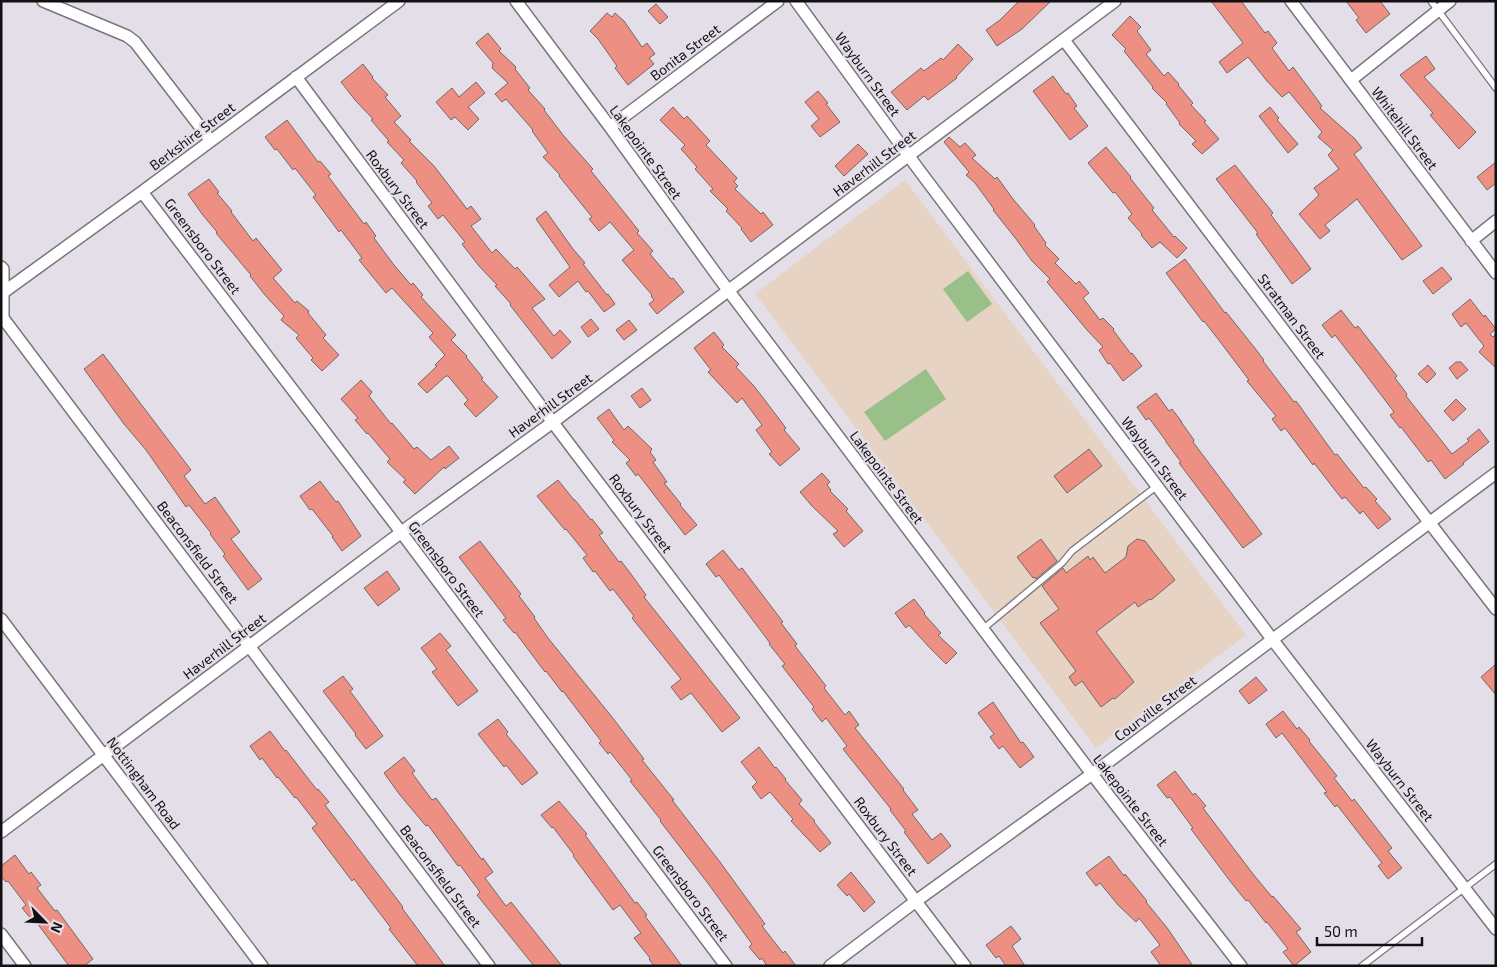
<svg xmlns="http://www.w3.org/2000/svg" width="1497" height="967" font-family="'Exo 2',sans-serif">
<style>
.education{fill:#e6d3c4}
.green{fill:#98c088}
.building{fill:#ee8f84;stroke:#746867}
.lines{fill:none;stroke-linecap:round;stroke-linejoin:round}
.lane-casing{stroke:#7a747d;stroke-width:8}
.street-casing{stroke:#7a747d;stroke-width:14}
.lane{stroke:#fff;stroke-width:5.5}
.street{stroke:#fff;stroke-width:11}
.labels{text-anchor:middle;dominant-baseline:central;stroke-width:4.5;stroke-linejoin:round;paint-order:stroke}
.street-label{font-size:14px;fill:#131014;stroke:#e4dee8}
</style>
<rect width="100%" height="100%" fill="#e4dee8"/>
<path class="education" d="M905,180L1246,635L1096,748L755,294Z"/>
<path class="green" d="M968,271L992,304L967,322L943,289Z
M926,369L946,399L885,441L864,412Z"/>
<path class="building" d="M1019,1H1051L1022,29L997,46L986,30L1000,20Z
M1211,1H1241L1265,33L1268,31L1277,43L1272,48L1289,71L1293,67L1322,106L1320,108L1355,139L1362,148L1354,154L1422,246L1402,260L1357,199L1325,225L1330,231L1320,239L1299,214L1319,195L1314,188L1339,169L1328,155L1333,150L1318,137L1322,132L1289,92L1282,97L1267,81L1248,57L1227,73L1219,62L1243,43Z
M1346,1H1380L1390,14L1366,33L1356,20L1359,18Z
M656,4L668,17L660,24L648,11Z
M607,13L612,17L615,13L624,21L642,47L647,43L655,54L649,58L654,64L628,85L615,68L617,66L598,39L590,31Z
M1130,16L1141,27L1137,31L1151,50L1146,54L1164,76L1168,72L1179,84L1178,85L1193,103L1191,105L1206,121L1204,122L1219,139L1202,154L1192,144L1196,141L1179,124L1180,123L1166,104L1167,103L1152,88L1153,87L1132,61L1124,51L1126,49L1112,35Z
M488,33L501,49L499,51L516,67L515,69L530,88L528,90L545,109L544,110L563,135L593,169L591,171L639,231L637,233L653,251L650,254L671,279L673,278L684,292L657,314L649,304L654,300L651,296L652,295L622,260L634,250L610,222L599,231L589,219L592,217L559,176L560,175L543,157L548,153L532,131L533,130L506,99L502,102L495,94L508,83L492,68L493,63L476,43Z
M958,44L973,59L956,77L957,78L945,87L928,100L924,96L907,110L891,92L921,68L924,71L941,58L943,60Z
M1426,56L1435,69L1424,77L1476,132L1459,149L1430,115L1433,113L1400,75Z
M363,64L373,77L372,78L388,95L385,97L401,116L394,122L411,140L409,141L434,166L467,209L471,206L481,219L471,226L492,253L496,249L515,269L517,267L545,299L532,308L554,336L560,330L571,342L552,359L510,305L511,304L495,286L497,285L479,266L462,244L465,242L443,215L438,219L428,206L432,203L416,182L417,181L401,163L404,160L387,142L389,141L371,120L373,119L355,100L341,82Z
M1053,76L1066,94L1068,93L1077,106L1074,108L1088,126L1070,140L1033,91Z
M476,82L485,93L468,107L479,119L468,130L455,117L451,120L436,102L452,88L459,97Z
M818,91L828,103L826,104L840,122L820,137L811,126L819,119L805,102Z
M673,107L684,119L687,116L710,141L706,145L737,178L734,182L738,186L735,189L761,214L763,212L773,225L751,242L741,229L742,228L726,211L728,209L710,191L713,189L695,169L697,167L681,149L685,145L660,120Z
M1270,107L1279,118L1277,120L1298,144L1288,153L1259,116Z
M287,120L318,162L320,161L331,174L328,176L364,224L366,222L376,236L374,238L394,265L411,285L413,283L423,295L421,297L456,335L451,340L467,356L466,357L483,378L481,379L498,397L476,417L464,404L468,400L448,376H446L427,393L418,384L437,366L435,365L445,355L429,337L433,333L392,288L386,293L359,260L362,258L341,230L339,232L313,197L316,195L295,168L293,170L277,149L275,150L265,137Z
M949,137L960,147L965,143L976,155L972,158L995,179L997,177L1013,199L1035,225L1034,226L1046,243L1045,245L1059,259L1055,263L1076,284L1079,281L1089,293L1083,298L1100,320L1103,318L1114,329L1113,330L1131,354L1132,353L1142,366L1123,381L1110,363L1108,364L1099,350L1103,347L1087,330L1047,282L1050,279L1032,261L1016,239L993,210L994,209L975,183L966,175L969,172L944,142Z
M858,144L868,154L844,176L835,166Z
M1106,147L1131,177L1130,178L1154,208L1152,210L1174,237L1175,236L1187,248L1177,258L1160,242L1152,248L1141,235L1142,234L1128,218L1132,214L1115,192L1113,193L1088,163Z
M1496,162V183L1487,190L1477,177Z
M1235,165L1273,213L1271,215L1311,269L1292,284L1256,234L1258,233L1216,179Z
M209,179L219,192L217,193L232,211L231,212L253,241L256,238L282,270L273,278L295,303L297,301L309,311L308,313L326,335L323,338L339,355L322,371L311,360L313,358L296,338L299,335L281,320L284,316L265,295L250,276L251,275L216,233L217,232L202,214L188,194Z
M546,211L573,249L585,263L583,264L607,295L608,294L615,304L604,312L588,291L586,292L578,281L559,297L549,285L570,267L536,219Z
M1185,259L1225,313L1226,312L1254,347L1264,360L1263,361L1294,402L1296,401L1335,455L1337,454L1364,488L1366,487L1377,499L1375,501L1391,519L1378,529L1363,511L1360,514L1345,497L1342,499L1314,463L1313,465L1285,428L1281,431L1272,419L1276,416L1247,381L1249,380L1218,339L1204,321L1203,322L1166,273Z
M1442,267L1452,279L1433,294L1423,281Z
M1470,299L1484,317L1485,315L1496,329L1490,334L1493,337L1496,334V368L1479,352L1484,346L1466,323L1461,327L1452,314Z
M1341,310L1355,328L1358,326L1372,344L1397,376L1395,378L1407,394L1406,396L1452,454L1469,441L1467,439L1479,429L1489,442L1463,463L1464,464L1445,479L1431,460L1428,462L1401,427L1400,428L1390,415L1394,412L1363,371L1335,335L1332,338L1322,325Z
M591,319L599,329L588,337L581,327Z
M629,320L637,330L624,340L616,330Z
M714,332L724,345L722,347L739,364L736,367L754,386L786,428L784,430L800,449L780,466L769,454L772,452L756,430L762,425L742,398L737,403L708,372L711,370L694,348Z
M103,354L191,470L184,476L205,504L215,497L240,532L231,539L262,579L248,590L223,556L225,554L210,534L211,533L189,505L186,507L146,450L124,424L84,369Z
M1456,362H1461L1468,370L1457,379L1449,368Z
M1428,365L1436,374L1427,383L1418,374Z
M361,380L372,392L369,396L391,424L392,423L414,449L417,447L431,460L449,446L459,458L445,469L444,467L415,494L403,482L406,480L387,462L390,459L368,433L367,434L355,420L358,418L341,399Z
M642,388L651,400L640,408L631,396Z
M1156,393L1169,411L1172,409L1182,422H1181L1194,440L1193,442L1262,534L1243,548L1179,463L1181,462L1166,442V441L1149,418L1146,420L1137,407Z
M1456,399L1466,409L1453,421L1444,411Z
M609,409L624,430L628,426L652,449L650,452L656,460L653,462L667,482L664,483L681,504L680,505L697,525L685,535L638,474L636,476L626,463L630,460L612,442L614,440L597,418Z
M1089,449L1102,466L1067,493L1054,476Z
M822,473L830,482L827,485L831,490L830,491L848,509L846,511L863,531L844,547L833,534L838,531L812,506L800,492Z
M558,480L574,500H575L591,520L592,519L603,533L599,535L619,562L621,561L631,574L646,595L644,597L740,718L722,732L691,693L681,700L671,687L681,679L632,618L634,616L613,589L610,591L595,571L593,572L583,558L587,555L566,529L565,530L537,496Z
M320,481L336,502L338,501L361,536L342,551L332,537L333,536L312,509L310,510L300,496Z
M1041,539L1057,561L1036,579L1035,577L1033,578L1017,557Z
M1137,539L1145,541L1175,580L1151,600L1150,599L1138,607L1135,602L1096,632L1134,682L1115,699L1113,698L1101,707L1082,681L1075,686L1069,677L1076,671L1040,623L1059,609L1042,586L1063,568L1066,573L1088,556L1090,560L1093,557L1105,573L1126,557L1128,546Z
M480,541L521,594L519,596L535,617L534,618L548,638L612,717L644,759L642,760L674,800H672L720,862L765,924L762,926L783,953L785,951L796,966H767L762,958L760,960L749,947L752,944L707,882L660,821L661,820L630,781L632,780L610,752L608,754L599,743L601,741L563,691L562,692L546,671L545,672L515,632L514,633L503,620L506,618L459,557Z
M723,550L739,570L742,568L783,622L781,623L797,644L795,646L826,686L824,688L845,715L849,711L859,725L855,728L904,789L903,790L918,810L912,814L932,840L941,833L951,846L928,864L904,832L906,831L890,810L891,809L843,749L847,746L826,718L822,722L812,709L814,707L782,666L785,664L769,644L770,643L719,575L716,577L706,564Z
M387,571L400,589L378,606L364,588Z
M914,599L925,613L924,614L941,633L938,635L957,653L946,664L929,647L909,625L906,628L895,613Z
M440,633L451,646L446,650L478,691L458,706L432,672L437,669L421,648Z
M1496,664V695L1481,677Z
M343,676L353,689L350,691L383,736L366,749L355,735L356,734L323,691Z
M1256,677L1267,690L1249,704L1239,691Z
M993,702L1021,743L1023,742L1034,757L1020,768L1003,746L999,749L990,737L994,734L978,713Z
M1283,711L1297,729L1299,727L1310,740L1309,741L1337,776L1334,778L1352,801L1354,799L1392,848L1388,851L1402,868L1388,879L1378,866L1382,863L1337,805L1335,807L1324,793L1327,792L1282,733L1276,738L1266,724Z
M498,719L508,732L506,734L538,773L522,785L506,765L504,767L478,734Z
M270,731L285,751L286,750L317,790L318,789L329,802L325,805L403,907L402,908L445,966H418L389,929L391,928L369,899L354,879L352,881L312,828L317,824L296,797L295,798L278,777L277,778L262,758L260,760L250,746Z
M759,747L775,768L776,767L786,779L785,780L802,800L799,804L815,821L814,822L831,843L820,852L791,821L793,819L770,792L761,799L752,787L757,782L741,762Z
M404,757L415,771L412,773L432,800L436,798L482,860L483,858L493,872L485,878L506,906L511,902L562,966H534L477,895L480,892L460,865L458,866L428,825L426,826L400,795L384,773Z
M1175,771L1193,795L1195,793L1206,806L1203,808L1253,874L1272,897L1273,896L1301,929L1296,932L1311,952L1294,966L1283,952L1288,949L1267,922L1266,923L1248,900L1246,901L1230,881L1191,829L1193,828L1170,797L1167,798L1157,785Z
M559,801L587,834L585,835L635,903L637,902L647,915L645,916L682,966H654L649,959L650,958L634,938L641,933L620,905L613,910L573,856L574,855L553,827L552,828L541,815Z
M15,855L29,874L31,872L41,885L37,888L55,911L57,910L93,959L84,966H69L34,919L32,920L22,908L26,905L8,881L6,882L1,876V866Z
M1109,856L1124,876L1125,874L1147,901L1146,902L1168,929L1193,966H1161L1151,952L1160,945L1139,918L1136,922L1118,905L1100,883L1096,886L1086,873Z
M851,872L875,902L864,912L849,894L847,896L837,885Z
M1011,926L1021,939L1012,946L1025,966H1006L999,956L996,958L986,945Z"/>
<g class="lines">
<g class="lane-casing">
<path id="lane" d="M1431,1L1496,88
M983,629L1062,563L1072,551L1157,486
M1362,966L1496,864"/>
</g>
<g class="street-casing">
<path id="street" d="M43,1L127,36L135,42L211,141
M516,1L610,127L719,278L1092,774L1241,966
M796,1L919,170L1272,639L1496,929
M1291,1L1496,273
M1064,40L1429,522L1496,609
M296,77L563,436L965,966
M1351,80L1450,1
M610,127L778,1
M142,192L401,532L726,966
M1471,241L1496,221
M1,267L3,269V318L489,966
M1,294L142,192L399,1
M1,619L262,966
M1,832L411,525L553,422L1115,1
M1,934L25,966
M830,966L916,901L1092,774L1496,473"/>
</g>
<use href="#lane" class="lane"/>
<use href="#street" class="street"/>
</g>
<g class="labels">
<g class="street-label">
<text transform="translate(685 52) rotate(-37)">Bonita Street</text>
<text transform="translate(868 74) rotate(54)">Wayburn Street</text>
<text transform="translate(1405 128) rotate(53)">Whitehill Street</text>
<text transform="translate(192 136) rotate(-37)">Berkshire Street</text>
<text transform="translate(646 152) rotate(54)">Lakepointe Street</text>
<text transform="translate(874 163) rotate(-37)">Haverhill Street</text>
<text transform="translate(398 189) rotate(53)">Roxbury Street</text>
<text transform="translate(203 246) rotate(53)">Greensboro Street</text>
<text transform="translate(1292 316) rotate(53)">Stratman Street</text>
<text transform="translate(550 405) rotate(-36)">Haverhill Street</text>
<text transform="translate(1155 458) rotate(53)">Wayburn Street</text>
<text transform="translate(887 477) rotate(53)">Lakepointe Street</text>
<text transform="translate(641 513) rotate(53)">Roxbury Street</text>
<text transform="translate(198 552) rotate(53)">Beaconsfield Street</text>
<text transform="translate(447 569) rotate(53)">Greensboro Street</text>
<text transform="translate(224 646) rotate(-37)">Haverhill Street</text>
<text transform="translate(1155 708) rotate(-37)">Courville Street</text>
<text transform="translate(1400 780) rotate(52)">Wayburn Street</text>
<text transform="translate(144 783) rotate(53)">Nottingham Road</text>
<text transform="translate(1131 800) rotate(52)">Lakepointe Street</text>
<text transform="translate(886 836) rotate(53)">Roxbury Street</text>
<text transform="translate(441 876) rotate(53)">Beaconsfield Street</text>
<text transform="translate(691 893) rotate(53)">Greensboro Street</text>
</g>
</g>
<rect width="1497" height="967" fill="none" stroke="#131014" stroke-width="5"/>
<g transform="translate(45 922) rotate(114)" stroke="#e4dee8" stroke-width="4" paint-order="stroke">
<path d="M0-4L9 19L0 12L-9 19Z" fill="#131014"/>
<text y="-8" font-size="14" font-weight="bold" text-anchor="middle" fill="#131014">N</text>
</g>
<path d="M1317 937v8h105v-8" fill="none" stroke="#131014" stroke-width="2.5"/>
<text x="1324" y="937" font-size="15" fill="#131014" stroke="#e4dee8" stroke-width="4" paint-order="stroke">50 m</text>
</svg>
